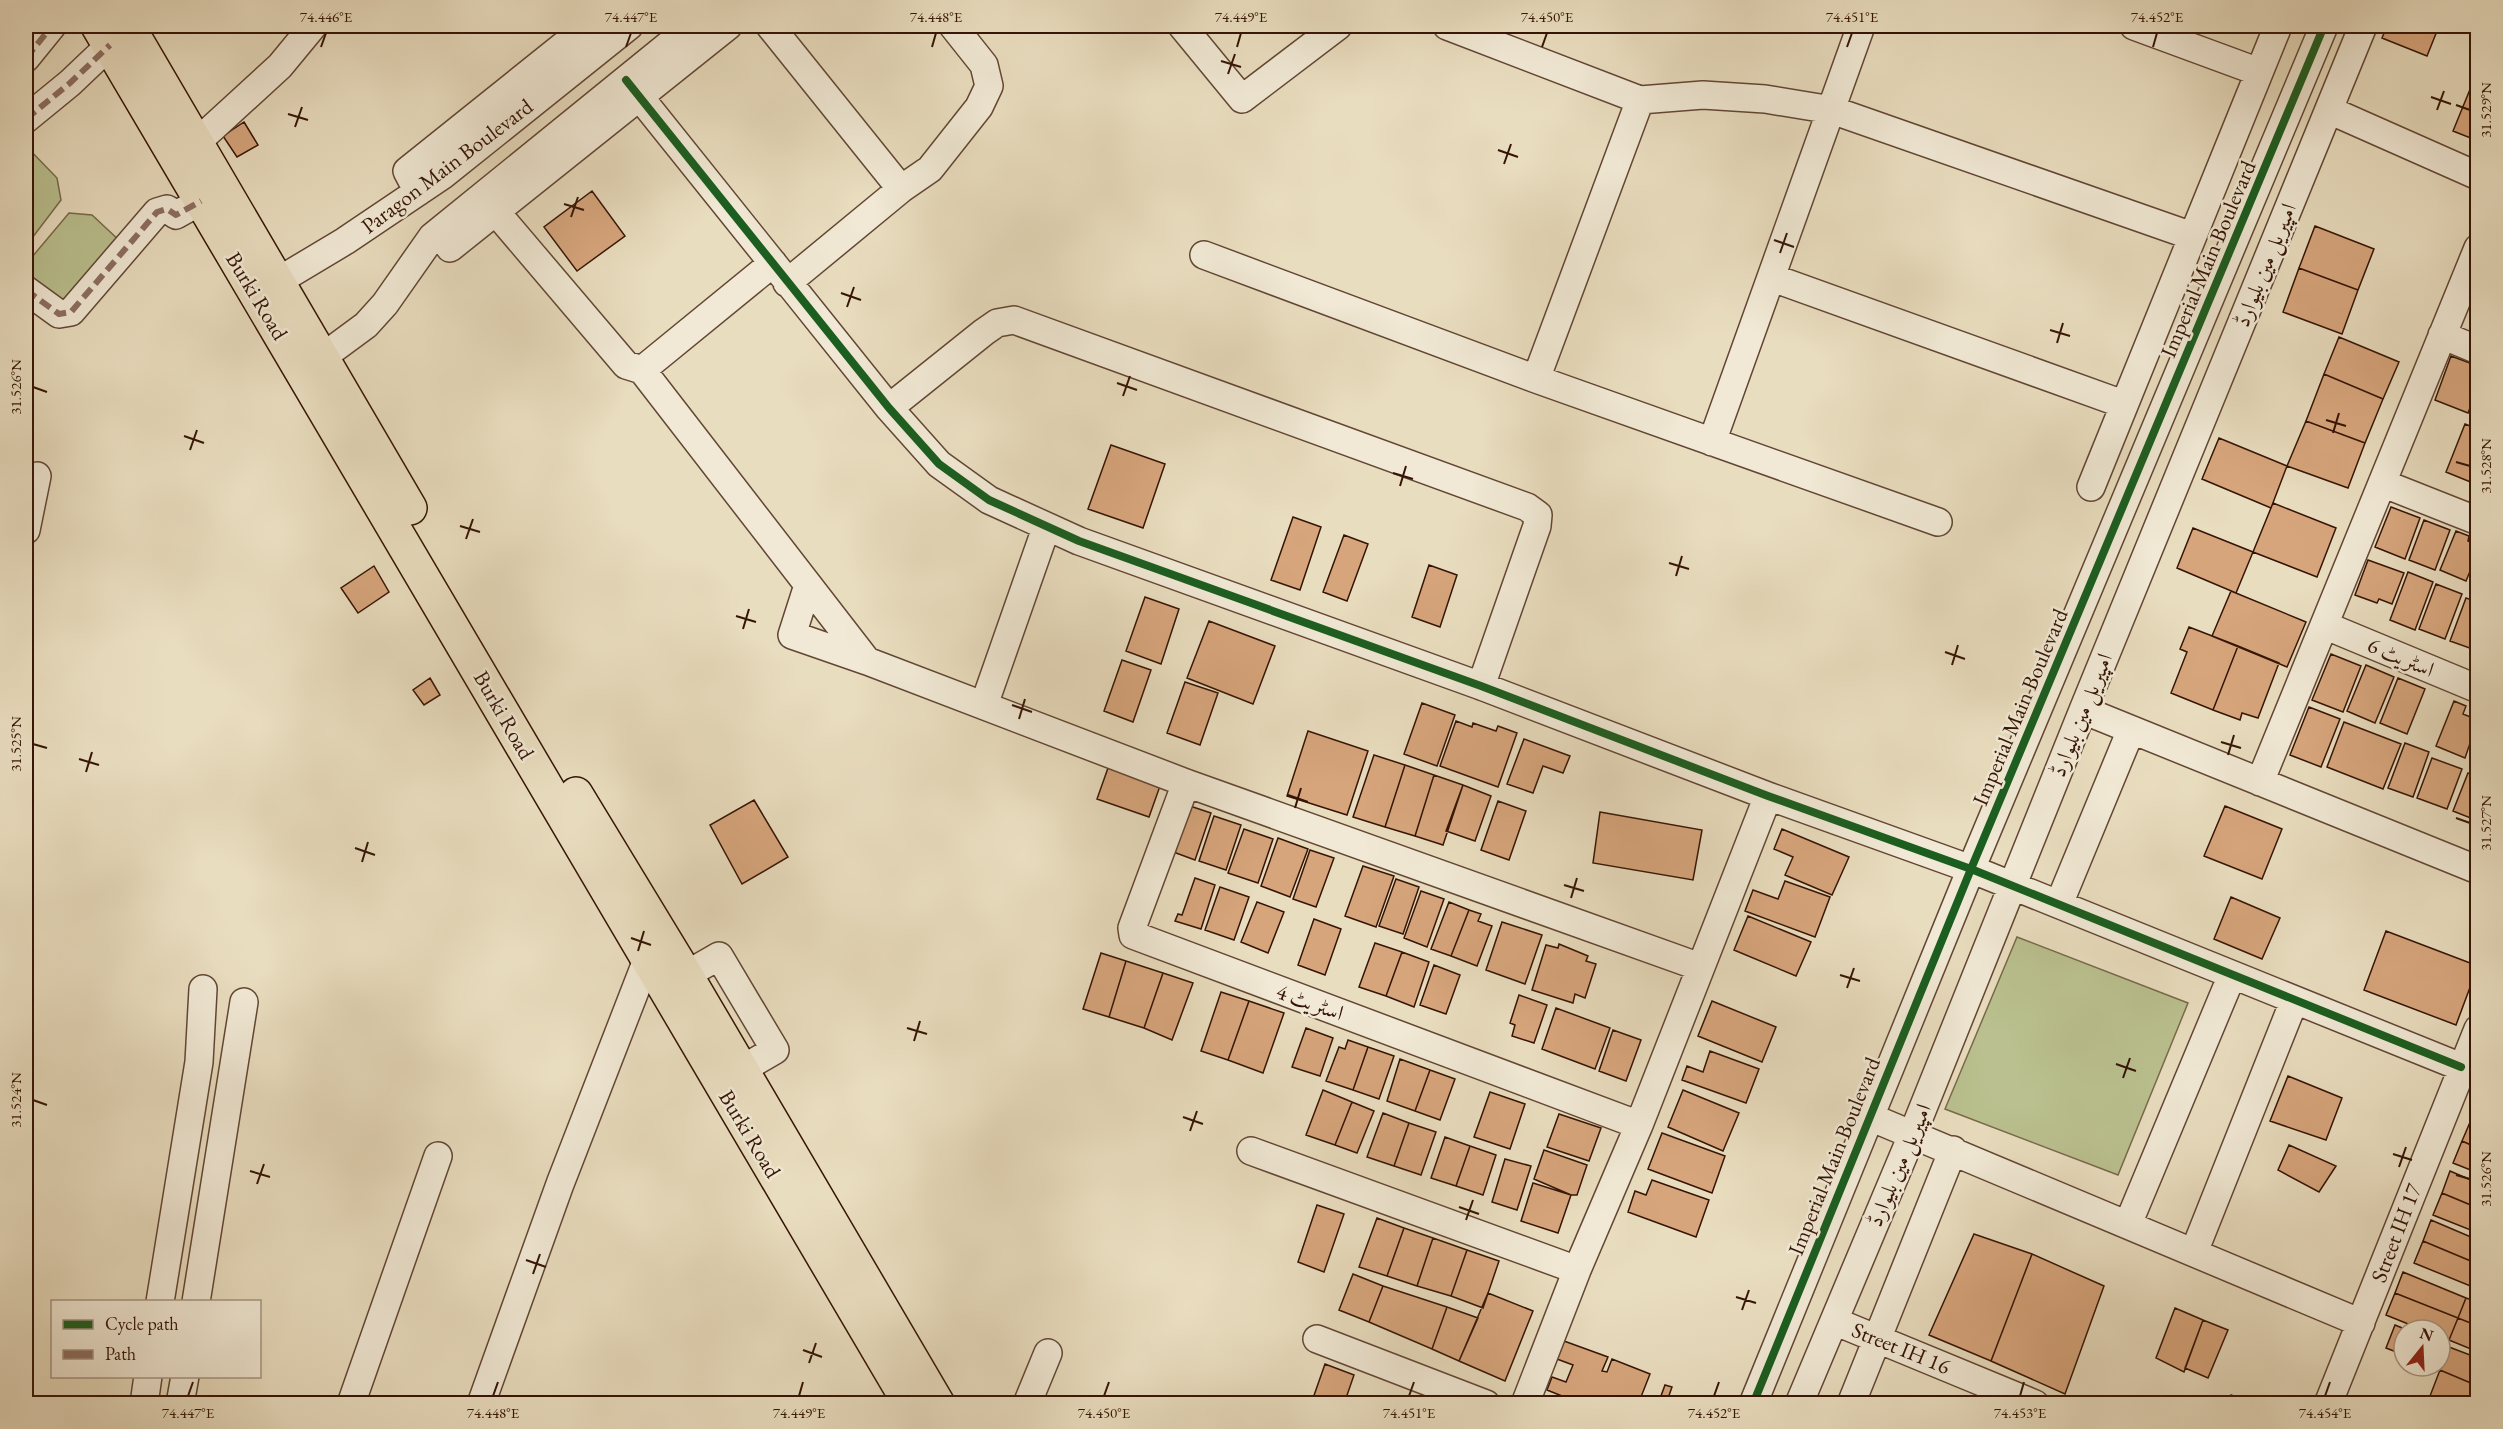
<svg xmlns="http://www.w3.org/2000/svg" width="2503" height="1429" font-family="'EB Garamond',Amiri,serif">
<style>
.green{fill:#bac08f;stroke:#786a4a;stroke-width:1.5}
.building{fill:#d7a57c;stroke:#351405;stroke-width:1.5}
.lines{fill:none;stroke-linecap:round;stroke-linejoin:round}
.minor-casing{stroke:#624634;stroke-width:30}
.major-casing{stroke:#351405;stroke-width:36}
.minor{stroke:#f1e9d5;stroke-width:27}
.major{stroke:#e9ddbf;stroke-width:33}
.quiet{stroke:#8d6e63;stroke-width:6;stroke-dasharray:12 6;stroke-linecap:butt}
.cycleway-casing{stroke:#f1e9d5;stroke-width:11}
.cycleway{stroke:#1b5e20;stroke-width:8}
.ticks{fill:none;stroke:#351405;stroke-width:2}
.labels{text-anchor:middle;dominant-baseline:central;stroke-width:5;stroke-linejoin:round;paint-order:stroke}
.street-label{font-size:22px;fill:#351405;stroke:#f1e9d5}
.neatline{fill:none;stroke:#351405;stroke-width:2}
.ticks-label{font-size:15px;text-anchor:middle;fill:#351405}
</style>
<rect width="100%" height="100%" fill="#e9ddbf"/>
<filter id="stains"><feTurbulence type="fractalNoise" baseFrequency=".00333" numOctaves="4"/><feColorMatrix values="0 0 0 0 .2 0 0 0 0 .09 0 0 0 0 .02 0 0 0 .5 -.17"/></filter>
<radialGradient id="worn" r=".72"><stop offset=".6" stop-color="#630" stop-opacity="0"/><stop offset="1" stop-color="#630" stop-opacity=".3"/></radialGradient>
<path class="green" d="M26,146L57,178L61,200L26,246Z
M69,213L92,215L121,242L73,298L59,301L27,272V263Z
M2017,937L2188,1003L2118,1175L1945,1109Z"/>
<path class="building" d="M2387,26H2439L2427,56L2382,38Z
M2471,87L2478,90V141L2453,131Z
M244,122L258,145L237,157L223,136Z
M592,191L625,236L577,271L544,227Z
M2315,226L2374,249L2358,290L2299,268Z
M2299,268L2358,290L2342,334L2283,312Z
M2339,337L2399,362L2383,399L2324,374Z
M2451,356L2478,366V388L2468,413L2435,400Z
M2324,374L2383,399L2365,443L2306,421Z
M2306,421L2365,443L2348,488L2287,466Z
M2465,424L2478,429V470L2473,483L2446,472Z
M2219,438L2287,466L2271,508L2202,479Z
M1111,445L1165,464L1143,528L1088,509Z
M2273,503L2336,528L2317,577L2253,552Z
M2391,507L2420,518L2405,559L2375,547Z
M1293,517L1321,527L1300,590L1271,580Z
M2424,520L2450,530L2435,570L2409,560Z
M2193,528L2253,552L2236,593L2177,568Z
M2456,531L2469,536L2468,541L2478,545V552L2466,581L2440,570Z
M1344,535L1368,544L1347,601L1323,592Z
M2368,560L2404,573L2392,604L2379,599L2377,603L2355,595Z
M1429,565L1457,575L1440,627L1412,617Z
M374,566L389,592L358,613L341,588Z
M2408,572L2433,582L2415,630L2390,620Z
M2436,584L2462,594L2445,639L2419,629Z
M2231,591L2306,622L2287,667L2212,636Z
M1145,597L1179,609L1161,664L1126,651Z
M2466,598L2478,602V651L2450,641Z
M1209,621L1275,646L1253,704L1187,678Z
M2189,627L2238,646L2213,710L2171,693L2187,652L2180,649Z
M2238,646L2279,663L2258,718L2242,713L2240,720L2213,710Z
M2331,654L2361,666L2343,712L2312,700Z
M1122,660L1151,670L1133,722L1104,711Z
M2366,665L2394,677L2375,723L2347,711Z
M430,678L440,695L424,705L413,690Z
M2398,678L2425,689L2407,734L2380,723Z
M1185,682L1218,693L1200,745L1167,733Z
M2454,701L2466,706L2463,714L2478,720L2465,758L2436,746Z
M1422,703L1455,715L1437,766L1404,754Z
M2309,707L2340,719L2321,767L2290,755Z
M1456,721L1472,727L1473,723L1496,731L1498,726L1517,733L1498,787L1440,766Z
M2344,722L2401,744L2383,789L2327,767Z
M1308,731L1368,751L1347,815L1287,796Z
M1524,739L1570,756L1563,773L1543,766L1533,793L1507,784Z
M2405,743L2429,752L2413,797L2388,788Z
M1374,755L1405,765L1385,827L1353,817Z
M2432,758L2462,769L2447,809L2417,798Z
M1405,765L1434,775L1415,836L1385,827Z
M1108,768L1160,786L1149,817L1097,799Z
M2468,773L2478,776V821L2453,811Z
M1434,775L1463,785L1443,845L1415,836Z
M1463,785L1491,796L1475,841L1446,831Z
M754,800L788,857L742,884L710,825Z
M1498,801L1526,811L1509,860L1481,850Z
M1184,804L1211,813L1195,860L1168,850Z
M2225,806L2282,829L2262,879L2204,856Z
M1600,812L1702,830L1693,880L1593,863Z
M1214,816L1241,825L1226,870L1199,861Z
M1244,829L1273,839L1258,883L1228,873Z
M1782,829L1849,857L1832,895L1785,875L1793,857L1774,849Z
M1278,838L1308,849L1290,897L1261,886Z
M1310,850L1334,858L1316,907L1293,899Z
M1363,866L1394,876L1376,927L1345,916Z
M1195,878L1215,885L1201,929L1175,921L1178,914L1182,915Z
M1396,879L1419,887L1403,934L1379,926Z
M1785,881L1830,897L1815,937L1745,911L1753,890L1778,899Z
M1220,887L1249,897L1234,940L1205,930Z
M1421,891L1444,899L1427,947L1404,938Z
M2231,897L2280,918L2262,959L2214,939Z
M1257,902L1284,912L1268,953L1241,942Z
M1449,902L1469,910L1451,956L1431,949Z
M1469,910L1481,914L1478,921L1492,926L1477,966L1451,956Z
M1748,916L1811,942L1796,976L1734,950Z
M1314,919L1341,929L1325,975L1298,965Z
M1502,922L1542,935L1525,984L1486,970Z
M2386,931L2478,966L2456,1025L2364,990Z
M1375,943L1402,952L1386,996L1359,987Z
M1559,944L1588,956L1586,961L1596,964L1585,998L1575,994L1573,1003L1532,990L1546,945L1558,948Z
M1402,952L1429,962L1414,1007L1386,996Z
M1101,953L1126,961L1109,1017L1083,1009Z
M1126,961L1163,973L1144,1028L1109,1017Z
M1434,965L1460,975L1446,1014L1420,1005Z
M1163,973L1193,983L1172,1040L1144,1028Z
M1221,992L1249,1001L1228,1060L1201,1051Z
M1519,995L1547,1005L1534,1043L1512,1036L1515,1025L1510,1023Z
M1249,1001L1284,1013L1263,1073L1228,1060Z
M1712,1001L1776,1027L1762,1062L1698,1036Z
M1556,1008L1610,1028L1595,1069L1542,1049Z
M1306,1028L1333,1038L1320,1076L1292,1067Z
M1613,1030L1641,1040L1626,1081L1599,1071Z
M1348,1040L1368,1047L1353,1090L1326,1081L1339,1047L1345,1049Z
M1368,1047L1394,1056L1379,1099L1353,1090Z
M1710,1051L1759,1069L1746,1103L1682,1080L1687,1066L1703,1072Z
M1400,1059L1430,1070L1415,1111L1387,1101Z
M1430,1070L1455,1079L1440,1120L1415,1111Z
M2288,1076L2342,1098L2326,1140L2270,1121Z
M1323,1090L1352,1102L1335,1145L1306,1135Z
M1683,1090L1739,1113L1723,1151L1668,1127Z
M1490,1092L1525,1104L1510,1149L1474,1137Z
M1352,1102L1374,1111L1357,1153L1335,1145Z
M1383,1113L1409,1123L1394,1166L1367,1157Z
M1559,1114L1601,1128L1589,1161L1547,1147Z
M2471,1120L2478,1123V1148L2462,1141Z
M1409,1123L1436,1132L1421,1175L1394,1166Z
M1662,1133L1725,1156L1712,1193L1648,1169Z
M1445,1137L1470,1146L1456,1186L1431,1178Z
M2462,1141L2478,1148V1173L2453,1163Z
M2289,1145L2336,1166L2319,1192L2278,1170Z
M1470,1146L1496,1155L1483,1195L1456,1186Z
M1544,1150L1587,1165L1577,1195H1571L1534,1179Z
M1505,1159L1531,1166L1517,1210L1492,1202Z
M2450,1171L2478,1183V1208L2442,1193Z
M1652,1180L1709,1200L1696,1237L1628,1212L1635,1191L1646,1195Z
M1533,1183L1571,1195L1558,1233L1521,1221Z
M2442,1193L2478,1208V1233L2433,1215Z
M1317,1205L1344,1214L1324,1272L1298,1262Z
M1377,1218L1404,1228L1387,1276L1359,1267Z
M2431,1220L2478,1240V1264L2423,1241Z
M1404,1228L1433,1238L1417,1286L1387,1276Z
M1974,1234L2032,1254L1991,1361L1929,1335Z
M1433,1238L1467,1250L1451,1296L1417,1286Z
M2423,1241L2478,1264V1276L2473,1287L2414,1263Z
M1467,1250L1499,1261L1483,1308L1451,1296Z
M2032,1254L2104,1286L2065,1394L1991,1361Z
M2403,1272L2466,1298L2458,1318L2395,1293Z
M1353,1274L1383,1286L1369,1322L1339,1310Z
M1383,1286L1447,1307L1432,1349L1369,1322Z
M1488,1293L1533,1311L1505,1381L1459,1361Z
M2395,1293L2458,1318L2449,1340L2440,1337V1330H2423L2386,1315Z
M2466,1298L2478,1302V1326L2458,1318Z
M1447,1307L1478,1318L1459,1361L1432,1349Z
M2175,1308L2203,1320L2184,1372L2156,1358Z
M2458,1318L2478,1326V1352L2449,1340Z
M2203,1320L2228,1330L2208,1378L2185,1368Z
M2395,1325L2407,1330H2404V1355L2386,1348Z
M1564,1341L1608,1357L1602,1371L1607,1372L1612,1359L1650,1374L1639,1402L1644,1404H1582L1547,1390L1552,1377L1566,1382L1573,1365L1557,1359Z
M2440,1343L2449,1347L2440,1370L2429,1366H2440Z
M2449,1347L2478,1358V1386L2440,1370Z
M1325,1364L1354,1375L1344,1404H1311Z
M2440,1370L2478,1386V1404H2448L2430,1396Z
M1665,1385L1672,1387L1666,1404H1658Z
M2231,1395L2257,1404H2228Z"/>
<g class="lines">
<g class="minor-casing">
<path id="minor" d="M770,26L901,189
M1182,26L1242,99L1338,26
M1447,26L1640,100L1703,95L1765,99L1832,110L2192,236
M2134,26L2259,72
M26,58L52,26
M626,80L889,408L939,464L989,500L1079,541L1481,686L1768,796L1971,869L2461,1067
M2329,110L2478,176
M26,119L70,83L110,45
M196,143L280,66L313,26
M418,192L407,171L588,26
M496,212L626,365L642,370L867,661L1186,783L1700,967
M439,232L450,248L728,26
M1204,255L1536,379L1938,522
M1773,278L2123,404
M787,283L901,189L930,169L979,107L989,86L984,65L953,26
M26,290L59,314L71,312L157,212L167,209L176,215L201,201
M260,292L345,241L443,175L629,26
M2442,335L2478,350
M305,370L366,325L385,304L432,237L692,26
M642,370L773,263
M1536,379L1640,100
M889,408L984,332L997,323L1014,320L1527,507L1538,515L1537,526L1481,686
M1712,442L1861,26
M2382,483L2478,521
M2091,487L2278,26
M26,530L37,476
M808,585L792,635L867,661
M2324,625L2478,689
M984,705L1046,528
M2083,710L2478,870
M2260,782L2478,248
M1186,783L1132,928L1133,935L1639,1125
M2059,904L2131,730
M686,975L719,956L775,1050L741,1070
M1870,1117L2361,1323
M1251,1151L1577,1270
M2128,1224L2232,975
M2194,1252L2294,1001
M160,1302L199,1062L203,989
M196,1302L244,1002
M1834,1321L2035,1404
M1317,1339L1486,1404
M144,1404L148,1376
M180,1404L185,1376
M351,1404L438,1156
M481,1404L560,1184L647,960
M1027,1404L1048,1353
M1525,1404L1577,1270L1639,1125L1768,796
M1753,1404L1971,869L2324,26
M1799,1404L1913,1133L2083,710L2363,26
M1851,1404L1953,1150
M2328,1404L2478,1029"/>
</g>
<g class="major-casing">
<path id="major" d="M98,26L910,1404
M128,26L410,508
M576,794L686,975L938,1404"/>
</g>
<use href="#minor" class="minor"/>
<use href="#major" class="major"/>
<path class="quiet" d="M26,58L52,26
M26,119L70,83L110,45
M26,290L59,314L71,312L157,212L167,209L176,215L201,201"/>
<g class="cycleway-casing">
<path id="cycleway" d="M626,80L889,408L939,464L989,500L1079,541L1481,686L1768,796L1971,869L2461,1067
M1753,1404L1971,869L2324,26"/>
</g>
<use href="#cycleway" class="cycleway"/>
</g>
<path class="ticks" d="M321,47L326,33M626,47L631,33M932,47L936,33M1237,47L1241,33M1542,47L1547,33M1847,47L1852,33M2153,47L2157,33M1221,61L1241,67M1228,74L1235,54M2431,97L2451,104M2456,105L2470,110M2437,110L2444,91M288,114L308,120M295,127L302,107M1498,150L1518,157M1504,164L1511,144M564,204L584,210M571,217L578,197M1774,240L1794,247M1780,253L1787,233M841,293L861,300M847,307L854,287M2050,330L2070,336M2057,343L2063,323M1117,383L1137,390M33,387L47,392M1123,396L1130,376M2326,420L2346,426M2333,433L2339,413M184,436L204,443M190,450L197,430M2456,462L2470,466M1393,473L1413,479M1400,486L1406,466M460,526L480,532M466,539L473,519M1669,563L1689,569M1676,576L1682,556M736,616L756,622M743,629L749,609M1945,652L1965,659M1952,665L1958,645M1012,705L1032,712M1019,719L1025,699M2221,742L2241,748M33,744L47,748M2228,755L2234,735M79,759L99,765M86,772L92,752M1288,795L1308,802M1295,808L1301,788M2456,818L2470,823M355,848L375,855M362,862L368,842M1564,885L1584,891M1571,898L1577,878M631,938L651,945M638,951L644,931M1840,975L1860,981M1847,988L1854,968M907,1028L927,1034M914,1041L920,1021M2116,1064L2136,1071M2123,1078L2130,1058M33,1100L47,1105M1183,1117L1203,1124M1190,1131L1197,1111M2393,1154L2412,1160M2399,1167L2406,1147M250,1171L270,1177M2456,1175L2470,1179M257,1184L264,1164M1459,1207L1479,1214M1466,1220L1473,1200M526,1260L546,1267M533,1274L540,1254M1736,1297L1756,1303M1742,1310L1749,1290M803,1350L822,1357M809,1363L816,1343M188,1396L193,1382M493,1396L498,1382M799,1396L803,1382M1104,1396L1109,1382M1409,1396L1414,1382M1714,1396L1719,1382M2020,1396L2024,1382M2325,1396L2330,1382"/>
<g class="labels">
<g class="street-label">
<text transform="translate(447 166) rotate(-37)">Paragon Main Boulevard</text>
<text transform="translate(2208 259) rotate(-67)">Imperial Main Boulevard</text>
<text transform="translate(2265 265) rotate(-68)">امپیریل مین بلیوارڈ</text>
<text transform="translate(257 296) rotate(59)">Burki Road</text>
<text transform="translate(2401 657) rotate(23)">اسٹریٹ 6</text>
<text transform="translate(2020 707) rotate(-67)">Imperial Main Boulevard</text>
<text transform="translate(504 715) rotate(60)">Burki Road</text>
<text transform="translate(2081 715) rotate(-68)">امپیریل مین بلیوارڈ</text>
<text transform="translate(1310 1002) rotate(20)">اسٹریٹ 4</text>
<text transform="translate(750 1134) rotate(59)">Burki Road</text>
<text transform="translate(1834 1156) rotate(-68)">Imperial Main Boulevard</text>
<text transform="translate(1899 1165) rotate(-67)">امپیریل مین بلیوارڈ</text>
<text transform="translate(2396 1233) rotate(-69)">Street IH 17</text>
<text transform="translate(1901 1348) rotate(22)">Street IH 16</text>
</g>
</g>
<rect width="2503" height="1429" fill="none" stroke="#e9ddbf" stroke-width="66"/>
<rect x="51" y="1300" width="210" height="78" fill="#f1e9d5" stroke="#a69482" stroke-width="1.5"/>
<rect x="63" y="1320" width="30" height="9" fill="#1b5e20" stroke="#a69482" stroke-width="1.5"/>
<text x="105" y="1330" font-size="18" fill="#351405">Cycle path</text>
<rect x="63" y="1350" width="30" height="9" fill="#8d6e63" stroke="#a69482" stroke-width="1.5"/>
<text x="105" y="1360" font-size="18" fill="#351405">Path</text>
<g transform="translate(2422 1348) rotate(18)"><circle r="28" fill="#f1e9d5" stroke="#a69482" stroke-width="1.5"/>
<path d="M0-4.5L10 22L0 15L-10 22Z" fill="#8f2418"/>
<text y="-9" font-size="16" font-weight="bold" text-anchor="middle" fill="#351405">N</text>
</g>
<rect x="33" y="33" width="2437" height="1363" class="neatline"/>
<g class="ticks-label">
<text x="326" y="22">74.446°E</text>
<text x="631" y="22">74.447°E</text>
<text x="936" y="22">74.448°E</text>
<text x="1241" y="22">74.449°E</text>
<text x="1547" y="22">74.450°E</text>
<text x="1852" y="22">74.451°E</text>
<text x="2157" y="22">74.452°E</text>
<text transform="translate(2486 110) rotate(-90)" y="5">31.529°N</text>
<text transform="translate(16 387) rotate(-90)" y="5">31.526°N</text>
<text transform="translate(2486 466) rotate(-90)" y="5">31.528°N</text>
<text transform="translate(16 744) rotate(-90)" y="5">31.525°N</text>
<text transform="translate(2486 823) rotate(-90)" y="5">31.527°N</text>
<text transform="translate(16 1100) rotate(-90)" y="5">31.524°N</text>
<text transform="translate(2486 1179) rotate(-90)" y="5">31.526°N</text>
<text x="188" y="1418">74.447°E</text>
<text x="493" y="1418">74.448°E</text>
<text x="799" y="1418">74.449°E</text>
<text x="1104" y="1418">74.450°E</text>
<text x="1409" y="1418">74.451°E</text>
<text x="1714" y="1418">74.452°E</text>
<text x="2020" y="1418">74.453°E</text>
<text x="2325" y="1418">74.454°E</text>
</g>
<rect width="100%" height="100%" filter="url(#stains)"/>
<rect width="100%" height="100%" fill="url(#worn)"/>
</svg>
